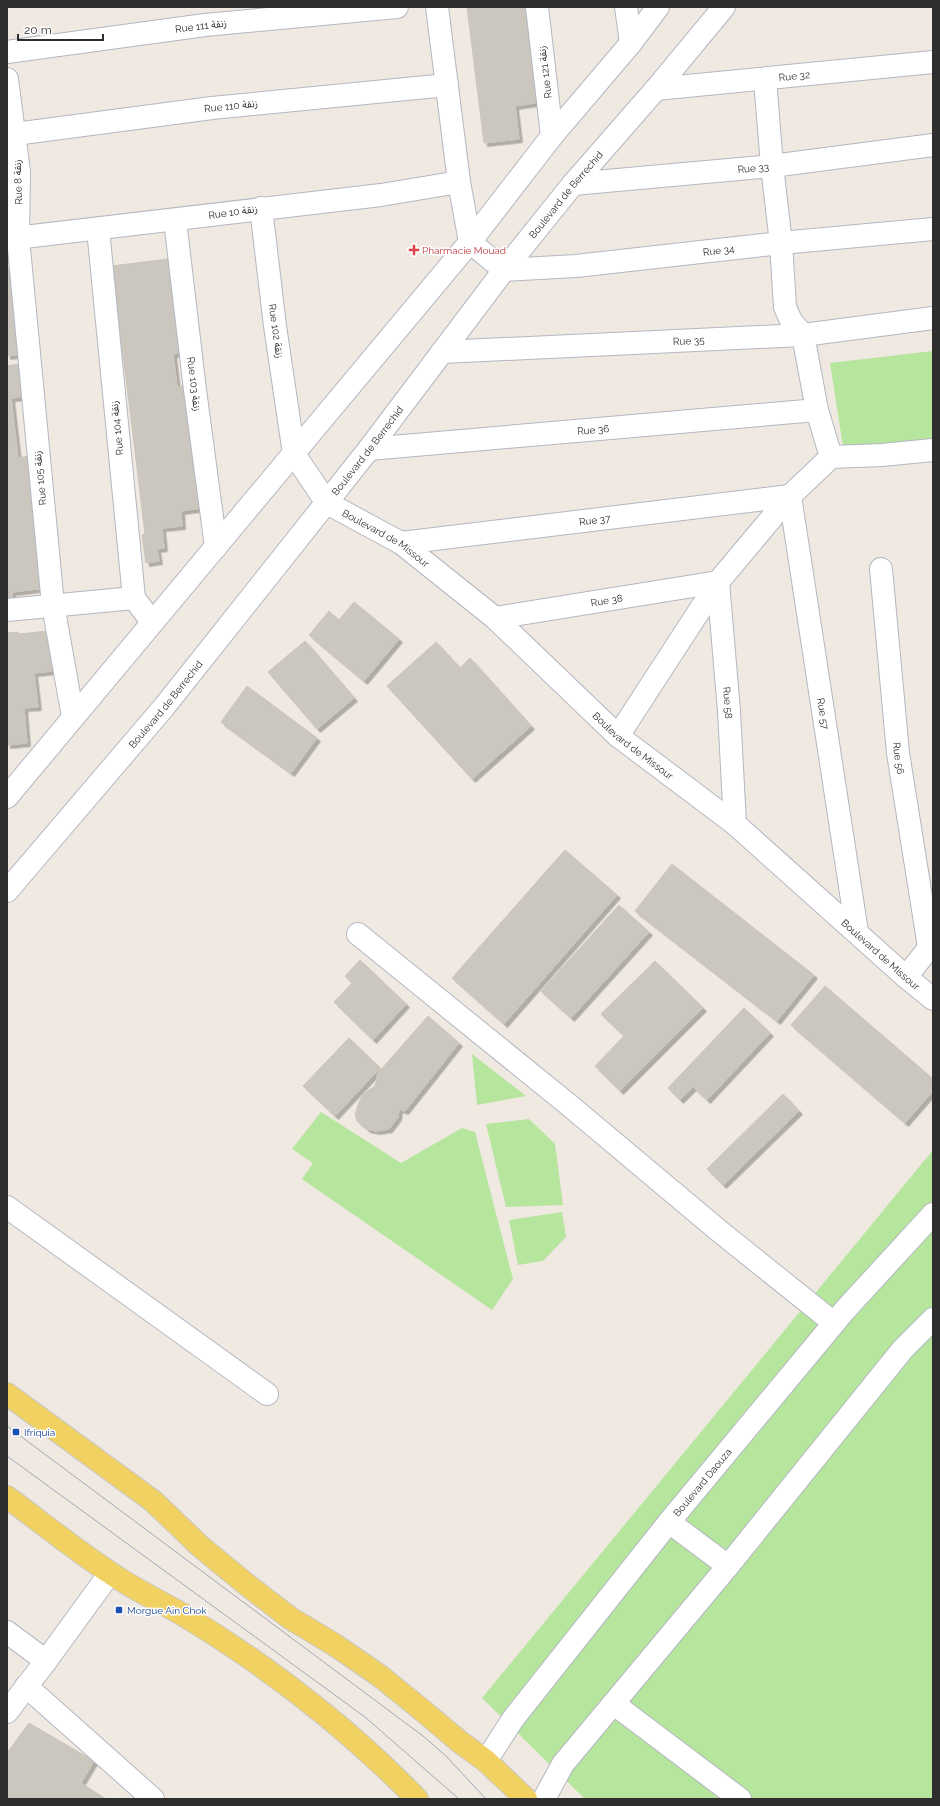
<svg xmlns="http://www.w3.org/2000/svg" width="940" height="1806" font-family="Raleway,'Noto Sans Arabic',sans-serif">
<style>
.green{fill:#b6e59e}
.building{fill:#cbc7bf;stroke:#cbc5ba;filter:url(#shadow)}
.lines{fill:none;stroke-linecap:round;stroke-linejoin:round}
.minor-casing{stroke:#b4b7c1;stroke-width:24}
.major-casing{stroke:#c9c9c9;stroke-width:24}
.minor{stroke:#fff;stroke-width:22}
.major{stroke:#f2d163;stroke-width:22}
.tram{stroke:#a3a6b8;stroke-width:1}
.health-dot{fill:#e0444e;stroke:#fff;stroke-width:1.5}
.transit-dot{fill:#1a4fb4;stroke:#fff;stroke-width:1.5}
.labels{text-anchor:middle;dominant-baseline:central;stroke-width:3;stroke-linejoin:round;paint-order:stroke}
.street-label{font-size:10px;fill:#2e2e2e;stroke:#fff}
.health-label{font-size:10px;fill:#be3a42;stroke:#fff;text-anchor:start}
.transit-label{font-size:10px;fill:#164399;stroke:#fff;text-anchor:start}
</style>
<defs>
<filter id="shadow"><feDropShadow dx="3.5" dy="3.5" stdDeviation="0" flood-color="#0004"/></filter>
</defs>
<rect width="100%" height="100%" fill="#efe9e1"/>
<path class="green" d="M933,351V444L844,453L830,363Z
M472,1054L526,1096L477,1105Z
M321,1112L401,1163L462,1128L475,1132L513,1279L492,1310L302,1179L313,1163L292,1149Z
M529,1119L555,1144L563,1205L506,1207L486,1124Z
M933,1150V1799H585L482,1698Z
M562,1212L566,1237L543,1261L518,1265L509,1220Z"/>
<path class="building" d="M467,7H529L541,102L515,106L519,139L484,143Z
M175,258L186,352L173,354L177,387L187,385L202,508L181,511L182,526L162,528L164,548L157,549L159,561L146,563L142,535L145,534L134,443L112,266Z
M7,269H9L20,354L7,356Z
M18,364L22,397L11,398L18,458L28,456L45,588L12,592L13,607L7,608V366Z
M354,602L399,639L364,681L309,635L329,611L339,620Z
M48,631L52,671L34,673L38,707L24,708L27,743L7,745V633L18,632L19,634Z
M305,641L354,698L317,729L268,672Z
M436,642L460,668L470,658L531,726L472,779L387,686Z
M247,686L317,738L291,773L221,722Z
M565,850L617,895L504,1024L452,978Z
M672,864L814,975L777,1021L635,911Z
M619,905L649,932L571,1018L541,991Z
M360,960L406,1004L373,1040L334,1002L352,983L345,976Z
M655,961L703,1008L620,1091L595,1066L624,1036L601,1014Z
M825,986L933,1079V1091L905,1123L791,1025Z
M744,1008L770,1033L707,1100L693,1087L680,1100L668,1088Z
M428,1016L459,1043L405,1111L399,1109L398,1117L389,1129L376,1131L367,1129L357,1121L355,1114L360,1100L363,1094L375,1086L378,1073Z
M349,1038L380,1068L335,1116L303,1086Z
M783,1094L799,1111L723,1185L707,1169Z
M29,1723L94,1761L81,1783L106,1799H7V1753Z"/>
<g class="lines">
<g class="minor-casing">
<g id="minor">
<path id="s1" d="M437,7L459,182L470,242L504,270L576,266L781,243L933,229"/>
<path d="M537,7L552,136"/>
<path d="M626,7L631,43"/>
<path d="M7,52L205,25L397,7"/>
<path d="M7,79L19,172L18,238L53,605L73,717"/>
<path d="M765,79L772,166L781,243L785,307L791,321L803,335L817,410L831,457"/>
<path id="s2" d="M656,89L933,62"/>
<path d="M15,134L212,108L447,85"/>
<path id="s3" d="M573,184L772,166L933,145"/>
<path id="s4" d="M261,208L275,326L294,454L327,503L401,543L495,618L618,736L735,824L906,977L933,999"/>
<path d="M175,220L195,390L216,547"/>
<path d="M98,229L134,598L152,622"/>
<path d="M7,239L381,195L459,182"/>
<path id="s5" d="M442,352L803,335L933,318"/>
<path id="s6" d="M369,449L817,410"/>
<path id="s7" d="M401,543L790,496L857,932"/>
<path id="s8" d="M881,569L898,753L929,947"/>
<path d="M7,610L134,598"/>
<path id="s9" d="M495,618L718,582L729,711L735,824"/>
<path d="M618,736L718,582L790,496L831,457L882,455L933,450"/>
<path d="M7,797L470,242L552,136L631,43L658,7"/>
<path id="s10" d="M7,891L164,707L369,449L504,270L573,184L656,89L724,7"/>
<path d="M358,934L569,1105L718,1230L834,1323"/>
<path d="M906,977L933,943"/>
<path d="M7,1207L267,1394"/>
<path d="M669,1522L728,1566"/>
<path d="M7,1632L46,1661"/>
<path d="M26,1686L153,1799"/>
<path d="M614,1704L740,1799"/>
<path d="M7,1712L46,1661L110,1573"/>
<path id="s11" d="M486,1761L513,1719L669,1522L845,1310L933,1214"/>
<path d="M544,1799L563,1764L728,1566L903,1349L933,1319"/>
</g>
</g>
<g class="major-casing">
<path id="major" d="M7,1394L153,1501L201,1547L246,1584L290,1618L335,1645L380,1676L422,1710L460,1742L486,1761L526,1799
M7,1497C41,1522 74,1549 109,1572C133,1589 160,1601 185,1616C269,1667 349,1729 417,1799"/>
</g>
<use href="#minor" class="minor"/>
<use href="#major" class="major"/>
<path class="tram" d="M7,1426L423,1736L446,1756L486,1799
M7,1456L365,1717L459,1799"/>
</g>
<path class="health-dot" d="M412 244h4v4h4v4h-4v4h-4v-4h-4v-4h4z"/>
<g class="transit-dot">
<rect x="12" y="1428" width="8" height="8" rx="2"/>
<rect x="115" y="1606" width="8" height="8" rx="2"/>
</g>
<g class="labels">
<g class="street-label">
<text transform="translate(201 26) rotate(-7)">Rue 111 زنقة</text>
<text transform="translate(545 72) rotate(-97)">Rue 121 زنقة</text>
<text stroke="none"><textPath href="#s2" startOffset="139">Rue 32</textPath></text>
<text transform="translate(231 106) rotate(-6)">Rue 110 زنقة</text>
<text stroke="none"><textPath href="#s3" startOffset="181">Rue 33</textPath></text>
<text transform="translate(18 182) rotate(-92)">Rue 8 زنقة</text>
<text stroke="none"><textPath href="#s10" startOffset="893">Boulevard de Berrechid</textPath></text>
<text transform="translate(233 212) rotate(-8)">Rue 10 زنقة</text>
<text stroke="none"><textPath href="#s1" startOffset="497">Rue 34</textPath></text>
<text transform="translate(276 331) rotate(82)">Rue 102 زنقة</text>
<text stroke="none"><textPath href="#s5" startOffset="247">Rue 35</textPath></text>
<text transform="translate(194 384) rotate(83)">Rue 103 زنقة</text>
<text transform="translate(117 428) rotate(-96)">Rue 104 زنقة</text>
<text stroke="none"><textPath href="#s6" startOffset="225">Rue 36</textPath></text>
<text stroke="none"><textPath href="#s10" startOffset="569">Boulevard de Berrechid</textPath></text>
<text transform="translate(40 478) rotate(-96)">Rue 105 زنقة</text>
<text stroke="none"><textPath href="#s7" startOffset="195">Rue 37</textPath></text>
<text stroke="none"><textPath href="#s4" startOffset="376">Boulevard de Missour</textPath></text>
<text stroke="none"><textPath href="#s9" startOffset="113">Rue 38</textPath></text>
<text stroke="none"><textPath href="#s9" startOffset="347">Rue 58</textPath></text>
<text stroke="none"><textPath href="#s10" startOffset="245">Boulevard de Berrechid</textPath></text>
<text stroke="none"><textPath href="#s7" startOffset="612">Rue 57</textPath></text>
<text stroke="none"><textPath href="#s4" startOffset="700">Boulevard de Missour</textPath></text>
<text stroke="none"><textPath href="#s8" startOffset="190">Rue 56</textPath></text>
<text stroke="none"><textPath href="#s4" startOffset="1024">Boulevard de Missour</textPath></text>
<text stroke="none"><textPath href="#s11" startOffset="353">Boulevard Daouza</textPath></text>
</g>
<g class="health-label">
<text x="422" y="250">Pharmacie Mouad</text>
</g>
<g class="transit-label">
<text x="24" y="1432">Ifriquia</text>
<text x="127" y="1610">Morgue Ain Chok</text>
</g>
</g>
<rect width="940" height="1806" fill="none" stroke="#2e2e2e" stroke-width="16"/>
<path d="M18 34v6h85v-6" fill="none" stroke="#2e2e2e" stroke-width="2"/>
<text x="24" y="34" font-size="12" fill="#2e2e2e" stroke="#ffffff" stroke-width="3" paint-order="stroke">20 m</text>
</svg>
